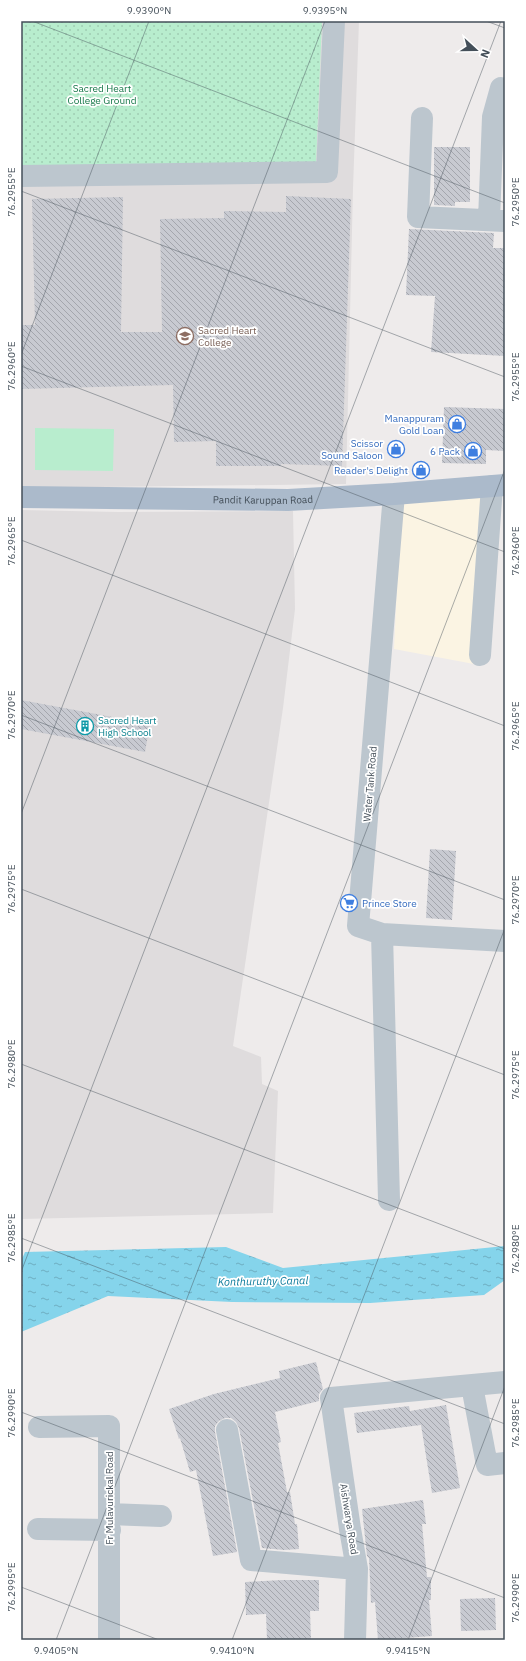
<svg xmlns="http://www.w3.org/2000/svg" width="526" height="1661" font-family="'IBM Plex Sans',sans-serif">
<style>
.commercial{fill:#fbf4e3}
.education{fill:#dfdcdd}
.park{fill:url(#park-dots)}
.pitch{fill:#b8edce}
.water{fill:url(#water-ripples)}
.building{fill:url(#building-back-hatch)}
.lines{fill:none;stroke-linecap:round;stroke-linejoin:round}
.minor{stroke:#bcc6ce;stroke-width:22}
.major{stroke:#abbacb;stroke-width:22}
.ticks{fill:none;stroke:#444f59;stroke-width:1;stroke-opacity:0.45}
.labels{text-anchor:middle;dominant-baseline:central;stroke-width:3.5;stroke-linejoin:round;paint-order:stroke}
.park-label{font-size:10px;fill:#167849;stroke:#fff}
.education-label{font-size:10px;fill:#785e54;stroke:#fff;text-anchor:start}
.shop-label{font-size:10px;fill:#366cbe;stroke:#fff;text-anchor:end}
.street-label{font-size:10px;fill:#444f59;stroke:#fff}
.culture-label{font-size:10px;fill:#0d838f;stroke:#fff;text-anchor:start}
.water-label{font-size:11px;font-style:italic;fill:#0d7b9c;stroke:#fff}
.neatline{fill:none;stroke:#444f59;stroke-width:1.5}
.ticks-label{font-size:10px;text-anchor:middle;fill:#444f59}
</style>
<defs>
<pattern id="park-dots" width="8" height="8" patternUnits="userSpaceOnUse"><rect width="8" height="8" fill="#b8edce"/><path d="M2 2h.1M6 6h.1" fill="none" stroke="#9fcdb3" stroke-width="1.8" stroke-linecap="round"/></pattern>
<pattern id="water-ripples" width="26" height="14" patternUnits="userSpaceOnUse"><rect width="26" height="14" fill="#85d4eb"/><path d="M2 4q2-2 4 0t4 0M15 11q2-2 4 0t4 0" fill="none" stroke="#6eaec1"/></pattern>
<pattern id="building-back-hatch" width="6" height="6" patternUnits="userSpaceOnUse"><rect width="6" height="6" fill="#c8cad1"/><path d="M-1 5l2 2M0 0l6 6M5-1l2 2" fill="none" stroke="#a4a6ad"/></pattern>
</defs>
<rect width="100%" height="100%" fill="#eeebeb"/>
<path class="commercial" d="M484,497L474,664L394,649L401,503Z"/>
<path class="education" d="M21,21H359L353,188L346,484L21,488Z
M21,510L118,512L293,511L295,609L283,708L233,1046L261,1057L262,1084L278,1091L273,1213L21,1219Z"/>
<path class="park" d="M21,21H322L316,163L21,167Z"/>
<path class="pitch" d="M35,428L114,429L113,471L35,470Z"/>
<path class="water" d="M505,1246V1280L484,1295L370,1303L232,1302L108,1296L21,1332V1261L25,1252L226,1247L283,1268Z"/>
<path class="building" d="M434,147H470V202H455V206L434,205Z
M286,196L351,199L342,466L281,464V466H216V441L174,442L173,385L21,389V325H35L32,199L123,197L121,332H162L160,219L224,218V211L286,212Z
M409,229L494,233L493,248H505V356L431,352L435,296L406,295Z
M444,407L505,409V451L486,450V464L442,463Z
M21,700L150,724L145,752L21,729Z
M430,849L456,851L452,920L426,918Z
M316,1362L323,1389L319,1394V1401L275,1412L281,1442L278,1443L287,1492H290L295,1524H297L299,1549L284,1550L262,1548L239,1428L236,1422L231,1418H225L219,1421L215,1426V1432L237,1552L213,1556L196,1470L190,1472L180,1438L179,1439L169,1409L214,1394L280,1378L279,1371Z
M446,1405L460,1488L432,1493L421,1425L357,1433L354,1413L409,1406L410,1411Z
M423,1500L426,1524H422L427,1577H431V1600H429L432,1636L378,1640L375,1602L371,1603L369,1558L367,1556L362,1509Z
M283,1580H319V1611H310L311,1640H267L266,1614L246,1615L245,1582Z
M495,1598L496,1630L461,1631L460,1599Z"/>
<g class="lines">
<path class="minor" d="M422,118L418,217L505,221
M21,176L327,172L334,21
M489,220L493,117L501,88
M394,494L358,926L382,934L505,941
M480,655L492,486
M382,934L389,1200
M472,1386L487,1465L505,1463
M39,1427L109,1426V1640
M227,1430L251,1560L357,1569
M109,1514L161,1516
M38,1529L110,1530
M355,1640L357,1569L350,1529L331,1398L505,1382"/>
<path class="major" id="s1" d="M21,497L288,500L394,494L505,485"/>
</g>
<path class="ticks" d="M32,21L505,203M486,21L505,28M21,191L505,377M21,355L149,21M21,366L505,552M21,540L505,726M21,715L505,900M21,814L325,21M21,889L505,1075M21,1064L505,1249M21,1238L505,1424M21,1272L501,21M21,1412L505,1598M21,1587L159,1640M56,1640L505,469M232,1640L505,928M408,1640L505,1386"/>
<defs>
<g id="university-ring" transform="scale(0.9)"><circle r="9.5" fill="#fff" stroke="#8d6e63" stroke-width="1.5"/><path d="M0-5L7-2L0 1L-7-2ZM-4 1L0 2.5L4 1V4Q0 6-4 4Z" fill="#8d6e63"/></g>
<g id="shop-ring" transform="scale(0.9)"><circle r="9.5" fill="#fff" stroke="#3f7fe0" stroke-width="1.5"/><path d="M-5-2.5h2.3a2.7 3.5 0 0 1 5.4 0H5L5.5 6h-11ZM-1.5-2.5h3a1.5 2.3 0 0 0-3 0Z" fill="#3f7fe0"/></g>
<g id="building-ring" transform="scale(0.9)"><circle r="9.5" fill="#fff" stroke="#0f9aa8" stroke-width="1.5"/><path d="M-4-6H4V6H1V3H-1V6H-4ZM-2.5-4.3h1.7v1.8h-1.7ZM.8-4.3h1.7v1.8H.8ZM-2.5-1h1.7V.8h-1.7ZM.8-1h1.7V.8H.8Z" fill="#0f9aa8"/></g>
<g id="supermarket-ring" transform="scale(0.9)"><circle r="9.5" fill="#fff" stroke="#3f7fe0" stroke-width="1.5"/><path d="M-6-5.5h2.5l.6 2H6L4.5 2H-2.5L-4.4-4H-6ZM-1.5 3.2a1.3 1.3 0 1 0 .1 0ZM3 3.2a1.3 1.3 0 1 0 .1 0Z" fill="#3f7fe0"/></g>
</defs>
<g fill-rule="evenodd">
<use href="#university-ring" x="185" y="336"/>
<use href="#shop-ring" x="457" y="424"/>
<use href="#shop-ring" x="396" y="449"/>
<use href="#shop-ring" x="473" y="451"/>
<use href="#shop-ring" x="421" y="470"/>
<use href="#building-ring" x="85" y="726"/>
<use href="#supermarket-ring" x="349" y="903"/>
</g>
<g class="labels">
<g class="park-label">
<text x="102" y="88">Sacred Heart<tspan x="102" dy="12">College Ground</tspan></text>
</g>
<g class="education-label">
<text x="198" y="330">Sacred Heart<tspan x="198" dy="12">College</tspan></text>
</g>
<g class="shop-label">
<text x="444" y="418">Manappuram<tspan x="444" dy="12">Gold Loan</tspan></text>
<text x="383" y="443">Scissor<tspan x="383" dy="12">Sound Saloon</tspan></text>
<text x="460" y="451">6 Pack</text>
<text x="408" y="470">Reader's Delight</text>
<text x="362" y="903" text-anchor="start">Prince Store</text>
</g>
<g class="street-label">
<text stroke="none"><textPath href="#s1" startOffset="242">Pandit Karuppan Road</textPath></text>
<text transform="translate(370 784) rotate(-85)">Water Tank Road</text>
<text transform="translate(109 1498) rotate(-90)">Fr Mulavurickal Road</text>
<text transform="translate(349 1519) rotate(81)">Aishwarya Road</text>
</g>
<g class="culture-label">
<text x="98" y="720">Sacred Heart<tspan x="98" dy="12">High School</tspan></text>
</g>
<g class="water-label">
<text transform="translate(263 1281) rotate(-1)">Konthuruthy Canal</text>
</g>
</g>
<rect width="526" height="1661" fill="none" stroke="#ffffff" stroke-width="44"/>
<g transform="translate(476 50) rotate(111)" stroke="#ffffff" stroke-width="3" paint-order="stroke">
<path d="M0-3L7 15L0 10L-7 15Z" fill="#444f59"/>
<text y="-6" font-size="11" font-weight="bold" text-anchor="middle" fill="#444f59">N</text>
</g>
<rect x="22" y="22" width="482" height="1617" class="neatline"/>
<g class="ticks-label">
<text x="149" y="14">9.9390°N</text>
<text x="325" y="14">9.9395°N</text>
<text transform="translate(11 192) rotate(-90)" y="4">76.2955°E</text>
<text transform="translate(515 202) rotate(-90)" y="4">76.2950°E</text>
<text transform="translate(11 366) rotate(-90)" y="4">76.2960°E</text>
<text transform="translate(515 377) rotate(-90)" y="4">76.2955°E</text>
<text transform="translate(11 541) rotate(-90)" y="4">76.2965°E</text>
<text transform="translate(515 551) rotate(-90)" y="4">76.2960°E</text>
<text transform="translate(11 715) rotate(-90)" y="4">76.2970°E</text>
<text transform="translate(515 726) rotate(-90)" y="4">76.2965°E</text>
<text transform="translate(11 889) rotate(-90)" y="4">76.2975°E</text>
<text transform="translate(515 900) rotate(-90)" y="4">76.2970°E</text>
<text transform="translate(11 1064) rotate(-90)" y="4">76.2980°E</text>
<text transform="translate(515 1075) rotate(-90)" y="4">76.2975°E</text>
<text transform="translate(11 1238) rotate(-90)" y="4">76.2985°E</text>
<text transform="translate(515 1249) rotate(-90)" y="4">76.2980°E</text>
<text transform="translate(11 1413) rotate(-90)" y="4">76.2990°E</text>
<text transform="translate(515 1423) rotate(-90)" y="4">76.2985°E</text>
<text transform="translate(11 1587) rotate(-90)" y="4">76.2995°E</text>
<text transform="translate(515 1598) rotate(-90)" y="4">76.2990°E</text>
<text x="56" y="1654">9.9405°N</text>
<text x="232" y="1654">9.9410°N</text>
<text x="408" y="1654">9.9415°N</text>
</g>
</svg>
